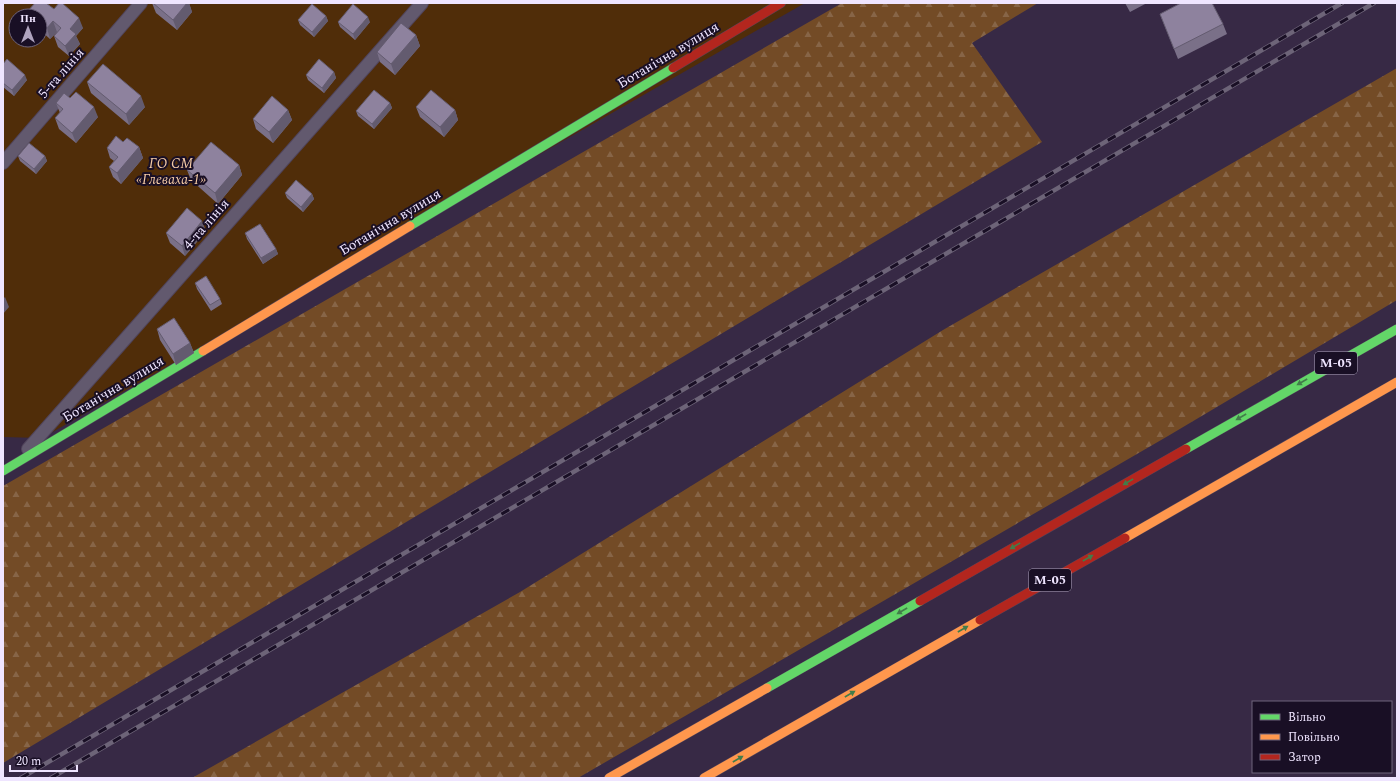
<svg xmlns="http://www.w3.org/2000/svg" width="1400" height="781" font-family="Spectral,serif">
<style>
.forest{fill:url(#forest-firs)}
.garden{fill:#502d09;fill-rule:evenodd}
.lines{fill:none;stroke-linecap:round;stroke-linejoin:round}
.lane-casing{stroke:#51455c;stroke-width:14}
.fast-casing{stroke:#51455c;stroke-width:10}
.slow-casing{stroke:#51455c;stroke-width:10}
.jam-casing{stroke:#51455c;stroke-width:10}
.lane{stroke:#62596e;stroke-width:12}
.fast{stroke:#63d668;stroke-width:9}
.slow{stroke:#ff974d;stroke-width:9}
.jam{stroke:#b3261e;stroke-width:9}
.rail-casing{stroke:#6d6478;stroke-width:4.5}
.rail{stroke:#190f25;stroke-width:3;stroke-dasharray:9;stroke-linecap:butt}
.wall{fill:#7a7088}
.shaded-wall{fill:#635b6f}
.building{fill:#8e829e;stroke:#635b6f}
.oneway{fill:#427c4a}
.labels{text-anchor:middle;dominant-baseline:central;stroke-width:4;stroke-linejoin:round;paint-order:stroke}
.shield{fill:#190f25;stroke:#afa5be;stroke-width:1}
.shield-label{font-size:13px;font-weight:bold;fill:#efe5ff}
.street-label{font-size:14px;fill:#efe5ff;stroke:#190f25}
.park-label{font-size:14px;font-style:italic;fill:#f6cca6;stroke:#190f25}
</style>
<defs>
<pattern id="forest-firs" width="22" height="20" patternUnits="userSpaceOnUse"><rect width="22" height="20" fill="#734b26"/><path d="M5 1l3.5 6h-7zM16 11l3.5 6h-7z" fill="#876547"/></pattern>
</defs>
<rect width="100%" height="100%" fill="#372945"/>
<path class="forest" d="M842,3H1038L972,43L1042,142L3,763V486Z
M1397,68V300L1168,436L578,778H192L520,592L943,330Z"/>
<path class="garden" d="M3,3H805L42,438L3,437ZM16,16H40V40H16Z"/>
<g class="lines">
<g class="lane-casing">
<path id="lane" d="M3,163L141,3
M28,449L422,3"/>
</g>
<g class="fast-casing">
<path id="fast" d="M410,226L673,68
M1186,449L1397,329
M3,471L203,351
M767,688L920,601"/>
</g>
<g class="slow-casing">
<path id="slow" d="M203,351L410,226
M1125,538L1397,382
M609,778L767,688
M704,778L980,620"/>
</g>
<g class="jam-casing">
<path id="jam" d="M673,68L781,3
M920,601L1186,449
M980,620L1125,538"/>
</g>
<use href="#lane" class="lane"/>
<use href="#fast" class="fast"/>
<use href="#slow" class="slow"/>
<use href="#jam" class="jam"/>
<g class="rail-casing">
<path id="rail" d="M21,778L1342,3
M51,778L1374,3"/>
</g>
<use href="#rail" class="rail"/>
</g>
<path class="wall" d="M152,3H189L192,12L177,30L156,13Z
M1125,3H1147L1130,12Z
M54,9L83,28L76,36L80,44L69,56L58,47L54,36L57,32L50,39L40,30V16H28L27,12Z
M1160,14L1223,24L1227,34L1178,59Z
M326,16L328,21L314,37L300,25L298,20Z
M338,22H370L355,40L340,27Z
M416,35L420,46L395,75L380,62L377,52Z
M3,64L27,80L14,96L3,87Z
M334,72L336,78L324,93L308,80L306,75Z
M87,82L145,107L129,125L91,93Z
M70,98L98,117L76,143L59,129L55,118L60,113L56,103Z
M390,103L392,108L374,129L358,116L356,111Z
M416,107L455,110L458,120L444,137L420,117Z
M288,110L292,120L273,143L256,129L253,119Z
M123,142L139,147L143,158L121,184L113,177L109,167L114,161L110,158L107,148Z
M18,156H45L47,161L36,174L20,161Z
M239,165L242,175L218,204L191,180L187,170Z
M285,193L312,194L314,199L303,212L287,198Z
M206,231L185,256L170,243L166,233Z
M245,233L276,249L278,254L263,264L247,239Z
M195,283L220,299L222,304L211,311L197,289Z
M157,329L190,343L194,353L176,365L160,340Z"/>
<path class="shaded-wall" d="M187,3H189L192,12L177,30L173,20Z
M326,16L328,21L314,37L312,32Z
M368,17L370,22L355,40L353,34Z
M79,18L83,28L76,36L80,44L69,56L65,46L70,29Z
M53,21L57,32L50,39L47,28Z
M416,35L420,46L395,75L391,64Z
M334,72L336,78L324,93L322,88Z
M25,75L27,80L14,96L12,90Z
M141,96L145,107L129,125L126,114Z
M390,103L392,108L374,129L372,124Z
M94,107L98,117L76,143L72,133Z
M288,110L292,120L273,143L269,132Z
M455,110L458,120L444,137L440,127Z
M139,147L143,158L121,184L117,173Z
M45,156L47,161L36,174L34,169Z
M239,165L242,175L218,204L215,193Z
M312,194L314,199L303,212L301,207Z
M202,221L206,231L185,256L182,246Z
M276,249L278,254L263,264L261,258Z
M5,297L9,307L3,314V299Z
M190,343L194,353L176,365L173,354Z"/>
<path class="building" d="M35,3H46L54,9L59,3H62L79,18L70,29L76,34L65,46L54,36L61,28L53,21L47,28L40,23V16H32L27,12Z
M153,3H187L173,20Z
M1181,3H1212L1223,24L1174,49L1160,14Z
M312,4L326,16L312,32L298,20Z
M353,4L368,17L353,34L338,22Z
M401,23L416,35L391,64L377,52Z
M7,59L25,75L12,90L3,83V64Z
M319,59L334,72L322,88L306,75Z
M103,64L141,96L126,114L87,82Z
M374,90L390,103L372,124L356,111Z
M431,90L455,110L440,127L416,107Z
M76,92L94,107L72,133L55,118L63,109L56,103L64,93L70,98Z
M272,96L288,110L269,132L253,119Z
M116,136L123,142L127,138L139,147L117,173L109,167L118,157L107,148Z
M211,142L239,165L215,193L187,170Z
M29,143L45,156L34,169L18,156Z
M296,180L312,194L301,207L285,193Z
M187,208L202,221L182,246L166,233Z
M260,224L276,249L261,258L245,233Z
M206,276L220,299L210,305L195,283Z
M174,318L190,343L173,354L157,329Z"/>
<defs><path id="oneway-solid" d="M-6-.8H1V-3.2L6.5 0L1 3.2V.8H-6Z"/></defs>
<g class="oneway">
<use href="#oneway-solid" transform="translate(1302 382) rotate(150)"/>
<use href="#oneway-solid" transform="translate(1241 417) rotate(150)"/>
<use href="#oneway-solid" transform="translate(1128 482) rotate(150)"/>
<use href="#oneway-solid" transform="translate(1015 546) rotate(150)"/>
<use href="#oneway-solid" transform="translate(1088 558) rotate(-30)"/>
<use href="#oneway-solid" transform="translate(902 611) rotate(150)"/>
<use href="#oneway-solid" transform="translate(963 629) rotate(-30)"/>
<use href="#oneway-solid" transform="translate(850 694) rotate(-30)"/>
<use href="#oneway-solid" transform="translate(738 759) rotate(-30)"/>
</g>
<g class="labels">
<g class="shield">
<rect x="1315" y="352" width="42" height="22" rx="3"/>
<rect x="1029" y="569" width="42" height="22" rx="3"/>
</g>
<g class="shield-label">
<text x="1336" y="363">М-05</text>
<text x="1050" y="580">М-05</text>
</g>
<g class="street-label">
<text transform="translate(668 55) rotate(-31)">Ботанічна вулиця</text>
<text transform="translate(61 73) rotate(-49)">5-та лінія</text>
<text transform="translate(390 222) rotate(-31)">Ботанічна вулиця</text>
<text transform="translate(206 224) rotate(-49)">4-та лінія</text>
<text transform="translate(113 389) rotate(-31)">Ботанічна вулиця</text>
</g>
<g class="park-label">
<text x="171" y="163">ГО СМ<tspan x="171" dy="16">«Глеваха-1»</tspan></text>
</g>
</g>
<rect width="1400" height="781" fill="none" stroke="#efe5ff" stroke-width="8"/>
<rect x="1252" y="701" width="140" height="72" fill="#190f25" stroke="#6f657c"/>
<rect x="1260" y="714" width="20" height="6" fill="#63d668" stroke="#6f657c"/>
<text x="1288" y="721" font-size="12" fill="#efe5ff">Вільно</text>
<rect x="1260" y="734" width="20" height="6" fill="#ff974d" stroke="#6f657c"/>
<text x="1288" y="741" font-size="12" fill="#efe5ff">Повільно</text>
<rect x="1260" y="754" width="20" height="6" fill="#b3261e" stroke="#6f657c"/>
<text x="1288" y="761" font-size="12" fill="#efe5ff">Затор</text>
<g transform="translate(28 28)"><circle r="19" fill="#190f25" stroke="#6f657c"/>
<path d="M0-3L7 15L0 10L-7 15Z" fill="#afa3be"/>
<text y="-6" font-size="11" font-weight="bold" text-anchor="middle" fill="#efe5ff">Пн</text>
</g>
<path d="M10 765v6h67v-6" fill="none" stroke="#efe5ff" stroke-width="2"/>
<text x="16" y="765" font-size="12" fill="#efe5ff" stroke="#190f25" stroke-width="3" paint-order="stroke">20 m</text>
</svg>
